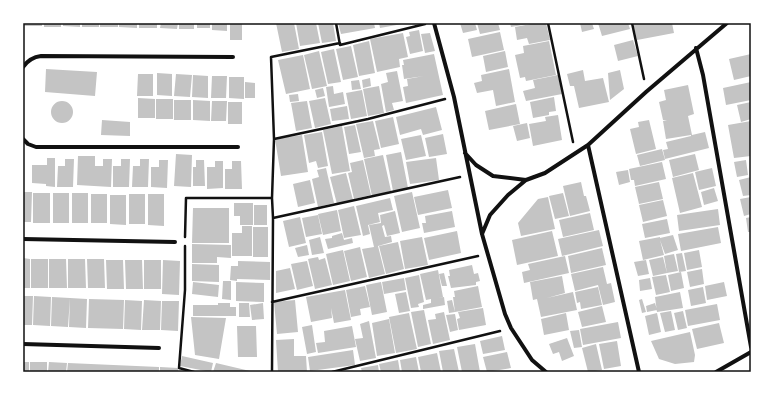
<svg xmlns="http://www.w3.org/2000/svg" width="774" height="395" font-family="Rubik,sans-serif">
<style>
.building{fill:#c4c4c4}
.lines{fill:none;stroke-linecap:round;stroke-linejoin:round}
.path{stroke:#111;stroke-width:2.5}
.minor{stroke:#111;stroke-width:4}
.neatline{fill:none;stroke:#111;stroke-width:1.5}
</style>
<rect width="100%" height="100%" fill="#fff"/>
<path class="building" d="M25,23H42V26H24Z
M44,23H61V27H44Z
M63,23H80V27L63,26Z
M82,23H99V27H82Z
M100,23H118V27H100Z
M119,23H137V28L119,27Z
M139,23H157V28H139Z
M161,23H178L177,29L160,28Z
M179,23H194V29H179Z
M197,23H210V28H197Z
M212,23H227V31L212,30Z
M230,23H242V40H230Z
M276,23H294L299,49L282,52Z
M296,23H316L320,43L300,46Z
M318,23H333L336,41L322,43Z
M338,23H374L375,28L341,34Z
M379,23H402V24L380,28Z
M460,23H475L477,30L463,33Z
M477,23H498L500,30L480,34Z
M510,23H528V24L511,27Z
M536,23H546L550,40L529,44L527,38L517,40L515,27Z
M580,23H592L594,29L582,32Z
M598,23H628L630,29L602,36Z
M633,23H672L674,33L637,40Z
M419,30L423,51L410,54L406,37L410,36L409,32Z
M500,32L504,50L472,57L468,39Z
M403,33L408,57L399,59L400,67L377,72L370,39Z
M430,33L435,51L425,53L421,34Z
M633,40L638,56L618,61L614,45Z
M369,41L375,73L359,76L353,45Z
M549,41L556,75L526,81L525,77L520,78L515,55L524,53L523,46Z
M351,46L358,77L343,80L336,49Z
M334,49L341,82L328,84L321,52Z
M319,51L327,86L312,89L304,55Z
M505,51L508,67L486,72L483,56Z
M434,54L443,95L406,103L403,87L408,86L407,79L424,76L404,79L402,65H404L403,60Z
M751,54V76L734,80L729,59Z
M303,55L310,89L286,94L278,60Z
M46,69L97,72L95,96L45,92Z
M509,69L515,102L496,106L493,90L477,93L474,83L482,81L481,75Z
M583,70L585,81L603,78L609,102L579,108L574,86H570L567,74Z
M620,70L624,89L610,100L608,73Z
M397,71L403,101L392,103L394,110L386,112L381,84L388,82L386,73Z
M157,73L172,74V96L157,95Z
M138,74H153V96H137Z
M176,74L192,75L190,97L174,96Z
M193,75L208,76V98L192,97Z
M558,75L562,94L526,101L523,91L535,88L533,80Z
M212,76H227L226,98H211Z
M229,77H244V99L229,98Z
M370,78L371,86L363,88L362,80Z
M359,80L361,89L352,90L351,81Z
M245,82L255,83V98H245Z
M751,82V100L726,105L723,88Z
M688,85L694,114L688,116L692,135L705,132L709,148L665,159L663,150L668,149L666,142L691,136V135L666,139L663,121L667,120H663L659,102L666,100L664,90Z
M333,86L334,94L343,92L345,104L329,107L326,87Z
M379,86L384,113L368,116L363,89Z
M323,88L325,96L317,98L315,90Z
M362,90L367,116L351,119L346,93Z
M298,94L299,101L290,102L289,95Z
M554,97L556,111L549,112V115L533,118L530,102Z
M138,98L155,99V118H138Z
M325,98L331,124L315,128L309,101Z
M156,99H173V119H156Z
M174,100H191V120H174Z
M193,100L210,101V121L193,120Z
M212,101H227L226,121H211Z
M307,101L312,128L296,131L291,103Z
M51 112a11 11 0 1 1 22 0a11 11 0 1 1-22 0Z
M228,102H242V124H228Z
M751,102V119L741,122L737,105Z
M516,104L520,124L489,130L485,111Z
M347,106L349,119L332,121L330,109Z
M436,107L442,130L423,135L421,129L400,135L396,117Z
M558,115L562,140L533,146L529,124L546,121L545,117Z
M393,117L399,144L381,148L375,121Z
M102,120L130,122V136L101,135Z
M649,120L656,149L636,154L630,129L639,127L638,122Z
M373,121L380,149L374,150L375,156L364,158L356,124Z
M751,121V156L734,158L728,125Z
M527,123L530,138L517,141L513,126Z
M355,125L361,152L349,154L344,127Z
M342,126L350,171L332,174L323,130Z
M322,132L328,166L318,168L316,161L309,163L304,135Z
M443,134L447,154L429,157L425,138Z
M302,135L308,172L281,176L275,139Z
M421,135L426,156L406,160L401,139Z
M662,149L665,160L640,166L637,155Z
M401,152L408,188L393,191L386,155Z
M176,154L192,155L191,187L174,186Z
M695,154L699,170L673,177L669,160Z
M383,155L391,191L372,196L364,159Z
M78,156H95V166H103V159H112L111,187L77,185Z
M47,158H55V187L46,186V184L32,183V165H47Z
M436,158L439,180L410,184L406,162Z
M65,159H74L73,187H57L58,166H65Z
M121,159H130L129,187H113V166H121Z
M140,159H149L148,187H132L133,166H140Z
M159,160H168L167,188L151,187V167H159Z
M196,160H204L205,186H193V167H196Z
M363,160L371,195L354,199L348,173L352,172L350,163Z
M746,160L748,175L737,177L734,162Z
M215,161H223V188L207,189V167H215Z
M232,161H241L242,189H225V169H232Z
M662,162L666,179L635,186L634,180H631L629,169Z
M326,168L334,203L318,207L312,179L319,177L317,170Z
M712,168L716,186L699,190L695,172Z
M628,170L630,182L619,185L616,172Z
M346,173L353,200L337,204L330,177Z
M693,173L702,207L680,213L672,178Z
M751,177V195L743,196L739,180Z
M310,180L315,203L298,207L293,184Z
M581,182L584,196H586L590,211L570,216L563,186Z
M659,182L663,199L639,204L635,187Z
M714,188L718,201L704,205L701,192Z
M448,190L452,208L418,215L414,197Z
M23,192H32L31,222H23Z
M412,192L420,228L402,232L394,196Z
M33,193H50V223H33Z
M53,193H69V223H53Z
M72,193H88V223H72Z
M563,193L569,216L555,219L549,196Z
M91,194H107V223H91Z
M129,194H145V224H129Z
M148,194H164V226L148,225Z
M110,195H126V225L110,224Z
M548,197L555,229L521,236L518,223L538,199Z
M751,197V214L744,216L740,199Z
M390,198L393,210L378,213L380,222L368,225L370,234L363,236L356,206Z
M663,200L667,216L643,222L639,205Z
M234,203H253V225H240V216H234Z
M254,205H267V225H254Z
M354,206L361,235L344,238L338,210Z
M193,208H229V243H192Z
M718,209L720,225L679,231L677,215Z
M337,210L341,231L323,235L318,214Z
M395,211L400,233L387,236L384,225L382,226L385,237L391,236L392,242L378,246L385,274L369,278L362,249L374,247L369,225L381,223L380,215Z
M452,211L455,227L424,233L422,223H426L425,216Z
M590,213L594,230L563,237L559,220Z
M318,215L322,234L306,237L302,218Z
M300,217L306,243L289,247L283,221Z
M751,217V232H748L746,218Z
M667,219L670,233L645,238L642,224Z
M242,226H252V256H232V233H242Z
M253,227H268V257H253Z
M718,227L721,243L681,251L678,234Z
M599,230L603,246L562,256L558,239Z
M457,231L461,253L429,260L424,238Z
M552,231L558,256L517,265L512,240Z
M342,233L344,240L352,238L353,243L328,249L325,239L332,238V236Z
M673,235L678,250L665,254L660,240L664,255L643,260L639,241L660,237V238Z
M320,237L324,253L312,255L309,240Z
M422,237L428,265L405,269L400,241Z
M398,242L404,269L386,274L379,246Z
M192,244L231,245V258L217,257V263H192Z
M307,245L309,255L298,257L295,248Z
M360,247L367,277L351,281L344,251Z
M602,248L606,265L571,273L568,256Z
M343,250L350,281L333,285L326,254Z
M699,250L702,267L687,270L684,253Z
M682,253L686,271L679,272L676,254Z
M674,254L678,271L667,273L664,256Z
M565,256L569,273L524,283L522,272L530,270L528,264Z
M318,257L319,260L325,258L332,285L315,289L308,259Z
M663,257L667,273L653,276L649,260Z
M23,258L30,259V288H23Z
M31,259H48V288H31Z
M49,259H66L67,288H49Z
M68,259H85L86,288H68Z
M87,259H104L105,288H88Z
M106,260H123L124,289H107Z
M125,260H142L143,289H126Z
M144,260H161V289H144Z
M163,260L180,261L179,295L162,294Z
M646,260L649,274L638,276L634,262Z
M238,261L270,262V280L237,279V281L230,280L231,266H238Z
M307,261L313,286L297,290L291,264Z
M192,264L219,265V282L192,281Z
M472,265L474,274L478,273L480,281L476,282V285L451,288L448,276H450L449,270Z
M603,267L607,284L611,283L615,302L603,305L598,285L575,291L571,274Z
M290,268L295,289L276,293V271Z
M702,269L704,284L690,287L687,272Z
M438,270L443,297L438,298L444,297L445,305L423,309V305L431,303V299L426,300L420,274Z
M681,272L684,288L671,291L668,275Z
M444,273L447,286H442L439,274Z
M419,275L424,302L418,304L419,307L411,308L405,278Z
M666,275L670,292L656,295L652,277Z
M562,276L565,293L547,298L573,292L577,310L541,317L537,299L533,300L530,282Z
M404,278L406,290L384,294L382,282Z
M650,278L652,289L640,291L639,280Z
M223,281H231V300L222,299Z
M193,282L219,285L218,297L192,294Z
M236,282L264,283V302L236,301Z
M381,282L387,312L372,315L366,285Z
M724,282L727,296L707,300L705,286Z
M365,286L370,307L360,309L361,315L351,317L346,290Z
M478,286L482,307L455,312L453,297H455L454,291Z
M598,287L602,305L581,309L580,302L577,303L575,292Z
M703,287L706,303L691,306L688,290Z
M345,290L351,320L334,323L331,308L332,318L311,322L306,297Z
M406,292L410,311L399,313L395,294Z
M680,292L683,308L657,312L655,297Z
M23,296H33L32,325H23Z
M34,296L51,297L50,326L33,325Z
M52,297L70,298L68,327L51,326Z
M70,298L87,299L86,328L69,327Z
M89,299L124,300L123,329L88,328Z
M642,299L646,312L642,313L639,300Z
M125,300L142,301L141,330L124,329Z
M144,300L161,301L160,330H142Z
M295,300L298,332L277,334L274,302Z
M452,300L455,312L449,313L447,301Z
M162,301H179L178,331L161,330Z
M218,303H230V307H236V316H193V305H218Z
M239,303H249L250,317H239Z
M263,303L264,319L252,320L250,305Z
M655,303L657,310L647,312L646,306Z
M717,304L720,320L688,326L685,310Z
M602,306L606,322L582,327L578,312Z
M483,308L486,325L459,330L457,319L460,318L458,312Z
M424,310L431,344L418,347L411,312Z
M671,311L675,330L665,332L660,313Z
M683,311L687,328L678,330L674,313Z
M444,312L450,340L433,344L428,320L436,319L435,314Z
M409,313L417,349L396,353L389,317Z
M566,313L569,330L544,335L541,319Z
M657,313L661,332L649,335L645,316Z
M455,314L458,330L450,332L446,315Z
M191,317L226,318L219,359L195,355Z
M389,319L395,353L377,356L372,323Z
M369,321L376,358L360,361L355,339L363,338L360,324Z
M618,322L621,338L583,345L580,329Z
M719,323L724,343L697,349L692,329Z
M312,325L316,352L307,354L302,327Z
M237,326H256L257,357H238Z
M352,326L356,347L318,353L316,343L325,342L324,331Z
M579,330L582,347L574,348L570,331Z
M690,332L695,355L694,362L675,364L659,359L651,341Z
M502,336L505,350L483,354L480,341Z
M567,338L574,356L562,361L559,352L553,354L549,344Z
M294,339V356H306L307,372H278L276,340Z
M617,341L621,366L604,369L599,344Z
M475,344L480,372H462L457,347Z
M596,344L602,370L588,372L582,348Z
M454,349L459,372H443L439,351Z
M353,350L355,365L310,371L308,357Z
M507,352L511,368L487,372L483,357Z
M437,353L441,372H421L418,357Z
M182,356L213,363L211,372L180,366Z
M416,357L419,372H402L400,360Z
M398,360L400,372H381L379,364Z
M23,362H29V372H23Z
M30,362H47V372H30Z
M49,362L67,363L66,372H48Z
M68,363L159,367V372H67Z
M216,363L250,371V372H213Z
M378,365L379,372H362L361,368Z
M160,367L178,368V372H160Z"/>
<g class="lines">
<path class="path" d="M336,23L340,45
M548,23L573,142
M632,23L644,79
M274,139L368,119L445,99
M273,218L460,177
M185,237L186,198H272
M185,246V290L179,368L194,372
M272,302L478,256
M272,372L273,218L272,198L274,139L271,57L340,43V45L425,24
M332,372L500,331"/>
<path class="minor" d="M434,23L454,97L482,234L505,314L511,328L532,360L546,372
M696,48L703,75L751,347
M23,67C28,60 33,57 41,56L233,57
M23,139L28,144L36,147H238
M588,145L639,372
M465,153L476,165L493,176L526,180
M482,234L490,215L508,195L526,180L545,173L588,145L646,92L727,23
M23,239L175,242
M23,344L159,348
M716,372L751,352"/>
</g>
<rect width="774" height="395" fill="none" stroke="#ffffff" stroke-width="48"/>
<rect x="24" y="24" width="726" height="347" class="neatline"/>
</svg>
